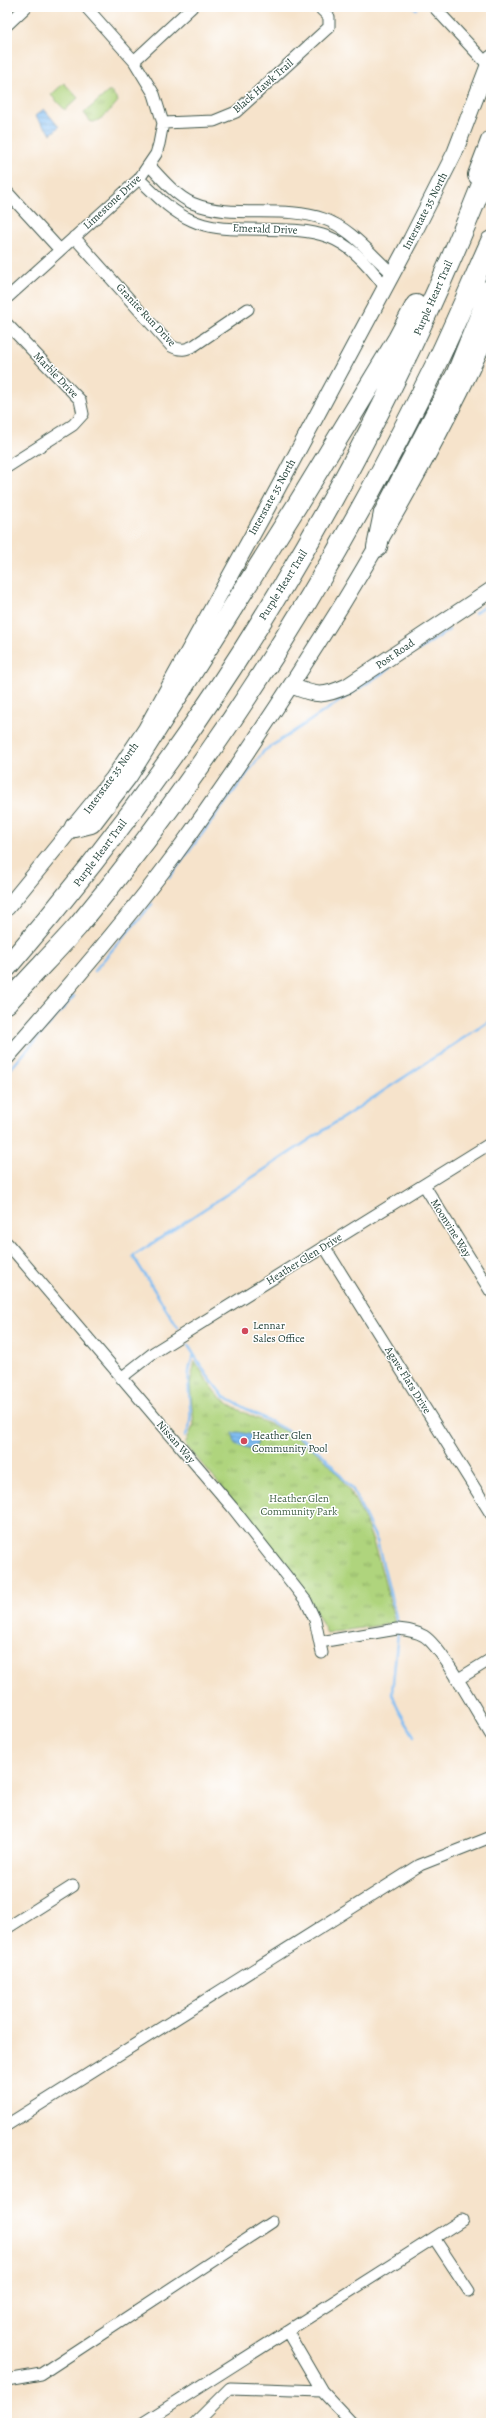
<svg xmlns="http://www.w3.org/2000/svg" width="498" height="2430" font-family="Alegreya,serif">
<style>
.park{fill:url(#park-tufts);stroke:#678858}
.pitch{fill:#afd47d;stroke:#678858}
.water{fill:url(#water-rules);stroke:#507d94}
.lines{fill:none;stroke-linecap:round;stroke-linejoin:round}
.stream{stroke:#80bdf3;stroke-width:2.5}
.street-casing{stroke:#3f564b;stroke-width:13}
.secondary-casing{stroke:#3f564b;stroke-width:17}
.highway-casing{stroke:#3f564b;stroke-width:22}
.street{stroke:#fff;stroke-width:11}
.secondary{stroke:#fff;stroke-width:15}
.highway{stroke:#fff;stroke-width:20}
.poi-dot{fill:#d1495b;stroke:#fff;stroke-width:1.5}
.labels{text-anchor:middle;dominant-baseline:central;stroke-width:3;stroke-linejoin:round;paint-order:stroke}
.street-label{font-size:11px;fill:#1f3d34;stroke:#fff}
.poi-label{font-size:11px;fill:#1f3d34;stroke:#fff;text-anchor:start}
.park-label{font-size:11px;fill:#436346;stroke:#fff}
</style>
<defs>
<pattern id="park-tufts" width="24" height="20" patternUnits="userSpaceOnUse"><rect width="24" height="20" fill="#afd47d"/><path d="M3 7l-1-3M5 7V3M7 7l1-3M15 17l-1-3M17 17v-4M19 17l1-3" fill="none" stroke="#8ead67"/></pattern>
<pattern id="water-rules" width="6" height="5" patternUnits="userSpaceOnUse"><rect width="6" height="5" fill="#80bdf3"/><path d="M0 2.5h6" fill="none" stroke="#689bc6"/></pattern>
</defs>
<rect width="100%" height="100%" fill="#fff"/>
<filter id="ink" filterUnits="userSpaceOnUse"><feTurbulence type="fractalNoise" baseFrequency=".025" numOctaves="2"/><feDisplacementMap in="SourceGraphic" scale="8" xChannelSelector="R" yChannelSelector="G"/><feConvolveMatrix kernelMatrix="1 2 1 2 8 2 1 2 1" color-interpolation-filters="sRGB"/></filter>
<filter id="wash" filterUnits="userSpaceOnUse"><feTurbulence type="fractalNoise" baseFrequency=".012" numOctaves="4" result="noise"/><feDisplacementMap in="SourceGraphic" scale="16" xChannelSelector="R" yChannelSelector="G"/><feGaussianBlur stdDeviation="0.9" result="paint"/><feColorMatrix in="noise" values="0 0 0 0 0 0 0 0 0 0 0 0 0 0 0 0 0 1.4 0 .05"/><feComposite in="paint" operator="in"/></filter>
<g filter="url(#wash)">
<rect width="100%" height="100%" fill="#f6e3cb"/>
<path class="park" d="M108,92H112L118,101C113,108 99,123 91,122L84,113Z
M195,1361C203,1373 211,1390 221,1398C243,1416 273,1423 297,1438C364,1480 377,1552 395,1623L327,1633L297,1576L185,1444L194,1424L190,1384Z"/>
<path class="pitch" d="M64,83L78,98L65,110L51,95Z"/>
<path class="water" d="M44,109L59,127L51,134L35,116Z
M238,1432L253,1435L258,1444L251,1449L235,1444L233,1433Z"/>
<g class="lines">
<path class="stream" d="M413,7L416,9
M475,613L491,602
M419,650L449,630
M169,878L264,751L390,668
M94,971L152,904
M7,1073L74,996
M178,1328L133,1256L491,1020
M188,1345L206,1374L224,1397L301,1438L324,1456L353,1490L377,1541L398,1625
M185,1436C199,1416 180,1383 194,1355
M398,1632L392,1693L398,1709L414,1736"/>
</g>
</g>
<g filter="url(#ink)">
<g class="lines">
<g class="street-casing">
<path id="street" d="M434,7L488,65
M7,25L26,7
M134,61L192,7
M163,123L214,121L236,112L329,27V17L319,7
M149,165C161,178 175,195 192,203C233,220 282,204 324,219C351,228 372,256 393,274
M139,179C155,194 170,211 191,220C208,228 226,229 245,229C315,230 340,226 385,287
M7,192L60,250
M74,237L171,346C181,351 186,350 195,345L248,309
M7,298L139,179L156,154L159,144L163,123L154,94L134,61L86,7
M7,324L80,400L83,414L73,425L7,467
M424,1185L491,1292
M7,1243L232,1507L306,1601L315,1620L322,1653
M324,1246L491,1514
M121,1378L153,1353L491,1143
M320,1642L397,1629C407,1630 416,1631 424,1636C443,1648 477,1713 491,1735
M457,1680L491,1659
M7,1928L73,1886
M7,2125L420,1865L491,1837
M434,2238L469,2291
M287,2331L322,2391
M7,2380L41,2374L272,2222
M143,2423L462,2220
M195,2423L230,2388L322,2391L352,2423"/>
</g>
<g class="secondary-casing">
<path id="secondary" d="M292,686C316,696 323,697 347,686L491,590
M7,908L113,778L145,730L270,503L411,239L455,152L491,58
M7,1057C65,992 122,926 174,856C234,774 289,690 343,603C397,514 449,422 491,327"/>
</g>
<g class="highway-casing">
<path id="highway" d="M478,175L491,141
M377,547L384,513L457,373L491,289
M75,827L91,823L127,776L299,502L398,339L416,305
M7,967C213,729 376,456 491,162
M7,1003C30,977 55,952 78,926C219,755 338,565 435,366C455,325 472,283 491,241"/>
</g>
<use href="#street" class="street"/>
<use href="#secondary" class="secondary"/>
<use href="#highway" class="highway"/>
</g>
</g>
<g class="poi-dot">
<circle cx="245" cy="1331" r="4"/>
<circle cx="244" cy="1441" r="4"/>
</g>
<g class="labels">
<g class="street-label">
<text transform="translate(263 86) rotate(-41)">Black Hawk Trail</text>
<text transform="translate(112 202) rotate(-43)">Limestone Drive</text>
<text transform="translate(425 211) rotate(-63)">Interstate 35 North</text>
<text transform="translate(265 229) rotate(2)">Emerald Drive</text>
<text transform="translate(433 298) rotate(-66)">Purple Heart Trail</text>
<text transform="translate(146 315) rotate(47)">Granite Run Drive</text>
<text transform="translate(56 375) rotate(46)">Marble Drive</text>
<text transform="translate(272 497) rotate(-61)">Interstate 35 North</text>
<text transform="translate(283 585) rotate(-58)">Purple Heart Trail</text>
<text transform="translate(395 654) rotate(-34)">Post Road</text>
<text transform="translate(111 778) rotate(-54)">Interstate 35 North</text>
<text transform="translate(100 853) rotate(-53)">Purple Heart Trail</text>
<text transform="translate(451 1228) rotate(58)">Moonvine Way</text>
<text transform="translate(304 1259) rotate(-32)">Heather Glen Drive</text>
<text transform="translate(408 1380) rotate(58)">Agave Flats Drive</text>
<text transform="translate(176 1442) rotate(49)">Nissan Way</text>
</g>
<g class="poi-label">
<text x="253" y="1325">Lennar<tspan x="253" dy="13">Sales Office</tspan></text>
<text x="252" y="1435">Heather Glen<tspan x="252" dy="13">Community Pool</tspan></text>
</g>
<g class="park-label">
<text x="299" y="1498">Heather Glen<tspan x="299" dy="13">Community Park</tspan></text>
</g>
</g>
<rect width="498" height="2430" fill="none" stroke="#fff" stroke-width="24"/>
</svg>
